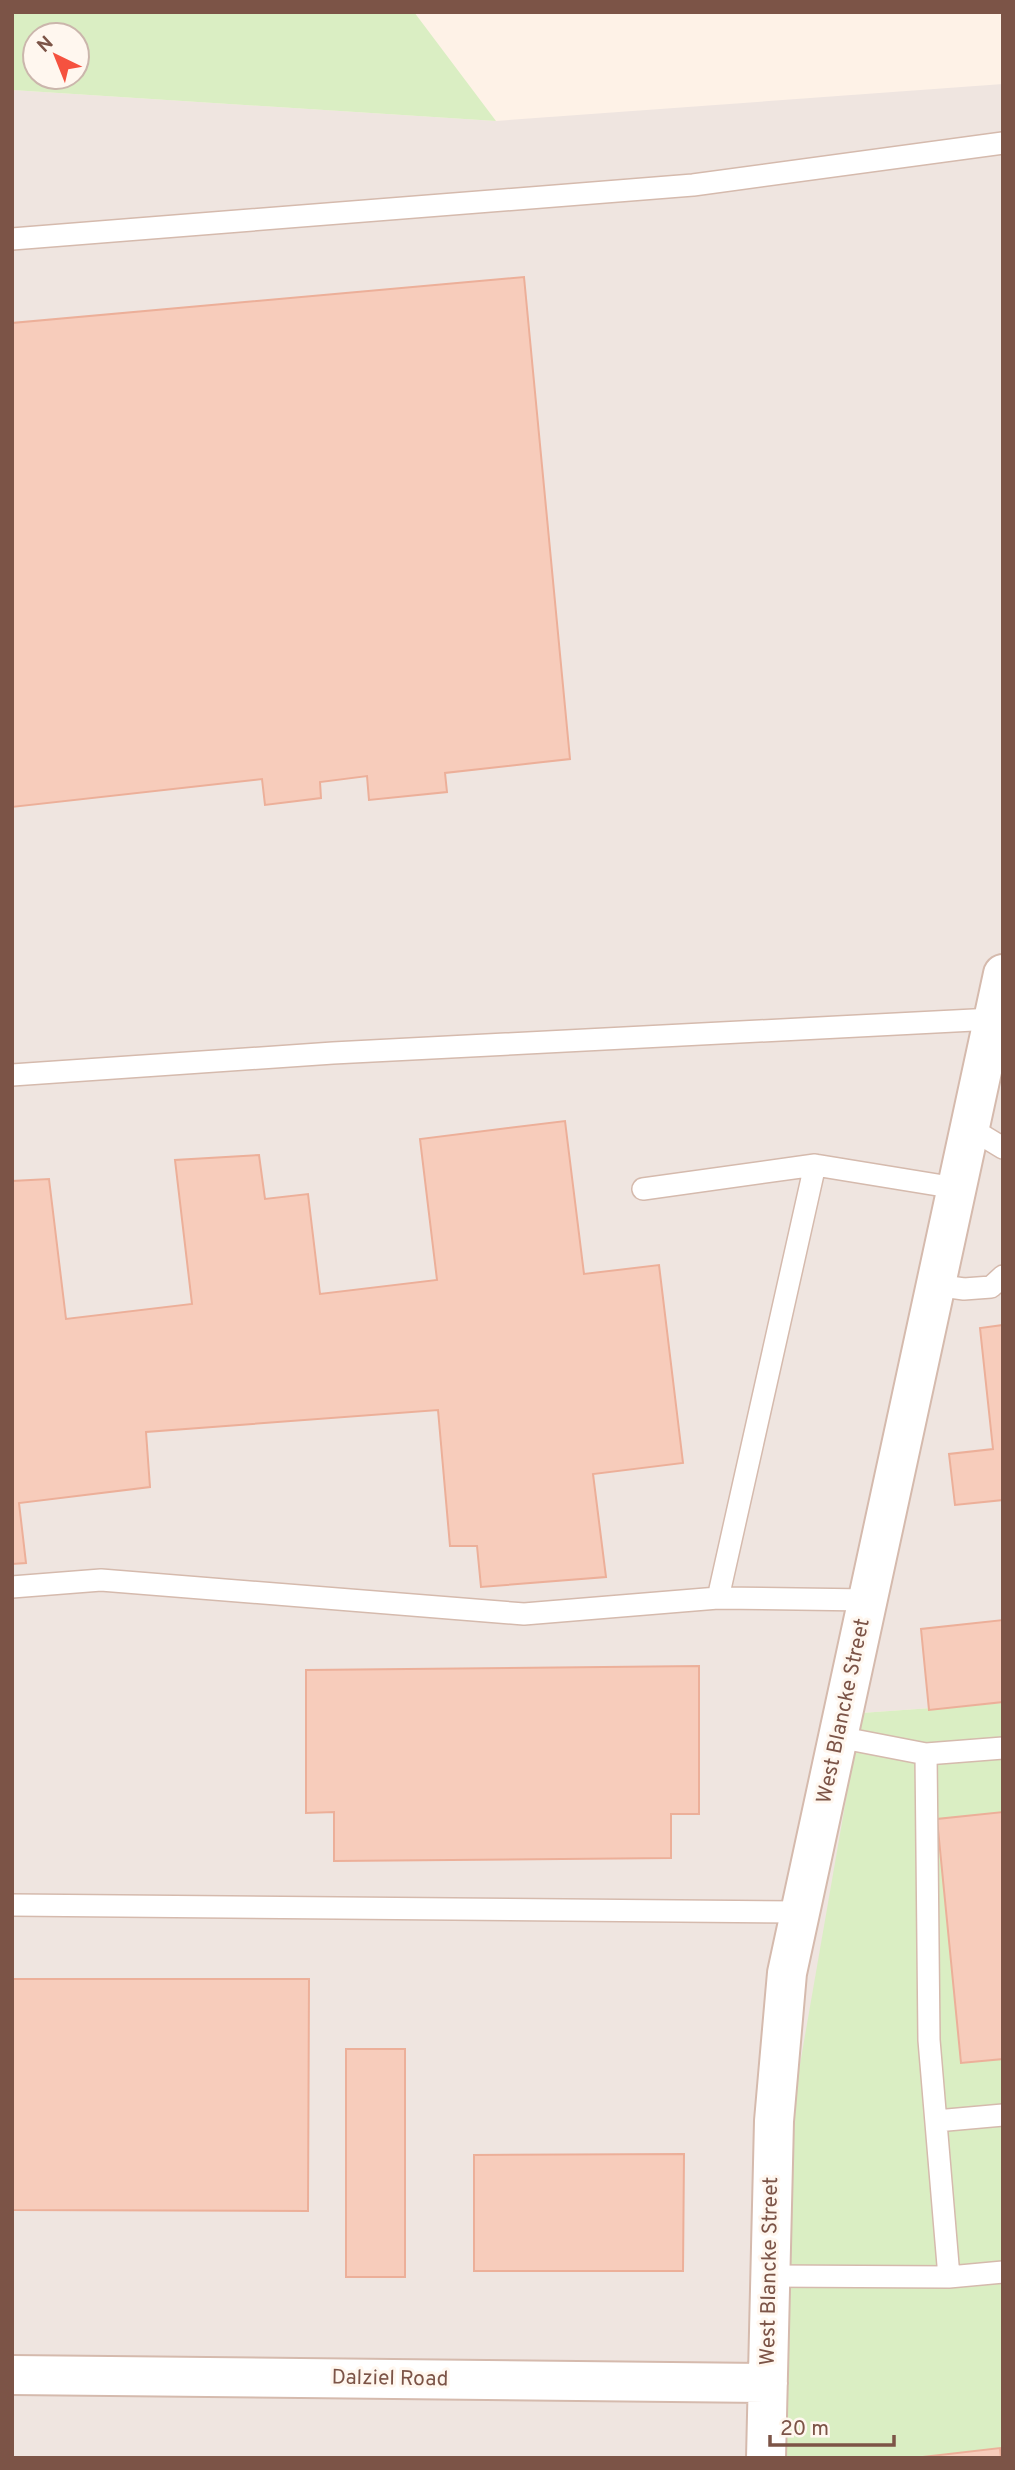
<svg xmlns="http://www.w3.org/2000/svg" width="1015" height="2470" font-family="Overpass,sans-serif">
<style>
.industrial{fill:#efe5e0}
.green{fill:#daeec3;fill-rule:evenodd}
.building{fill:#f7ccbb;stroke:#ecaf99;stroke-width:2}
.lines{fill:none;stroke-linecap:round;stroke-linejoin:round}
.lane-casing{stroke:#d5baad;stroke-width:24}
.street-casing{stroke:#d5baad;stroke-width:42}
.lane{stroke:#fff;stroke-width:21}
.street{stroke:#fff;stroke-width:38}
.labels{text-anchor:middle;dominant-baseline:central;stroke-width:6;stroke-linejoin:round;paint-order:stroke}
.street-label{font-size:21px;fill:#7c5447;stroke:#fff7ef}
</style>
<rect width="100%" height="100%" fill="#fef2e7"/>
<path class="industrial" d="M1003,84V1703L861,1713L771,2458H12V90L496,121Z"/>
<path class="green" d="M12,12H414L496,121L12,90ZM35,35H77V77H35Z
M1003,1703V2458H771L770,2237L861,1713Z"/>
<path class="building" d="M524,277L570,759L445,773L447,792L369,800L367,776L320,782L321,798L265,805L262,779L12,807V323Z
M565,1121L584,1274L659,1265L683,1463L593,1474L606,1577L481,1587L477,1546H450L438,1410L146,1432L150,1487L19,1503L26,1563L12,1564V1181L49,1179L66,1319L192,1304L175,1160L259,1155L265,1199L308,1194L320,1294L437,1280L420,1139Z
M1003,1325V1500L955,1505L949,1454L993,1449L980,1328Z
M1003,1620V1702L929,1710L921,1629Z
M699,1666V1814H671V1858L334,1861V1812L306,1813V1670Z
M1003,1812V2059L961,2063L937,1819Z
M12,1979H309L308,2211L12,2210Z
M346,2049H405V2277H346Z
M684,2154L683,2271H474V2155Z
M1000,2448L1001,2458H914Z"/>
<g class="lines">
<g class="lane-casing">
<path id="lane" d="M12,239L693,185L1003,143
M12,1075L333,1053L993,1019
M970,1128L1003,1148
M643,1189L815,1165
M935,1285L964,1289L991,1287L1003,1276
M12,1587L101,1580L524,1614L718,1598L868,1600
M718,1598L815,1165L956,1188
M838,1737L926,1754L1003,1748
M12,1905L801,1912
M936,2121L1003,2115
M770,2276L949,2277L929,2040L926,1754
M949,2277L1003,2272"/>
</g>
<g class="street-casing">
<path id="street" d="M12,2375L768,2383
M766,2458L774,2121L787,1973L1003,974"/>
</g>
<use href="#lane" class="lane"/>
<use href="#street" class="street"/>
</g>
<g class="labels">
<g class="street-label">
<text transform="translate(844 1711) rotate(-78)">West Blancke Street</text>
<text transform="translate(770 2271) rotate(-89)">West Blancke Street</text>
<text transform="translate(390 2379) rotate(1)">Dalziel Road</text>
</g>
</g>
<rect width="1015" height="2470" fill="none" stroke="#7c5447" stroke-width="28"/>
<g transform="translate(56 56) rotate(317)"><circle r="33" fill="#fff7ef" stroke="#cbb6ac" stroke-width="2"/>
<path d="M0-5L12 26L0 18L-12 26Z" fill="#f5523f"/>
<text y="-10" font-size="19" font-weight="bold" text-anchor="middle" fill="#7c5447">N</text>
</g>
<path d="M770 2435v10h124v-10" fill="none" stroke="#7c5447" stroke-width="3.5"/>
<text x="780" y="2435" font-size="21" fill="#7c5447" stroke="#fff7ef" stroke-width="5" paint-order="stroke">20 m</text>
</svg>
